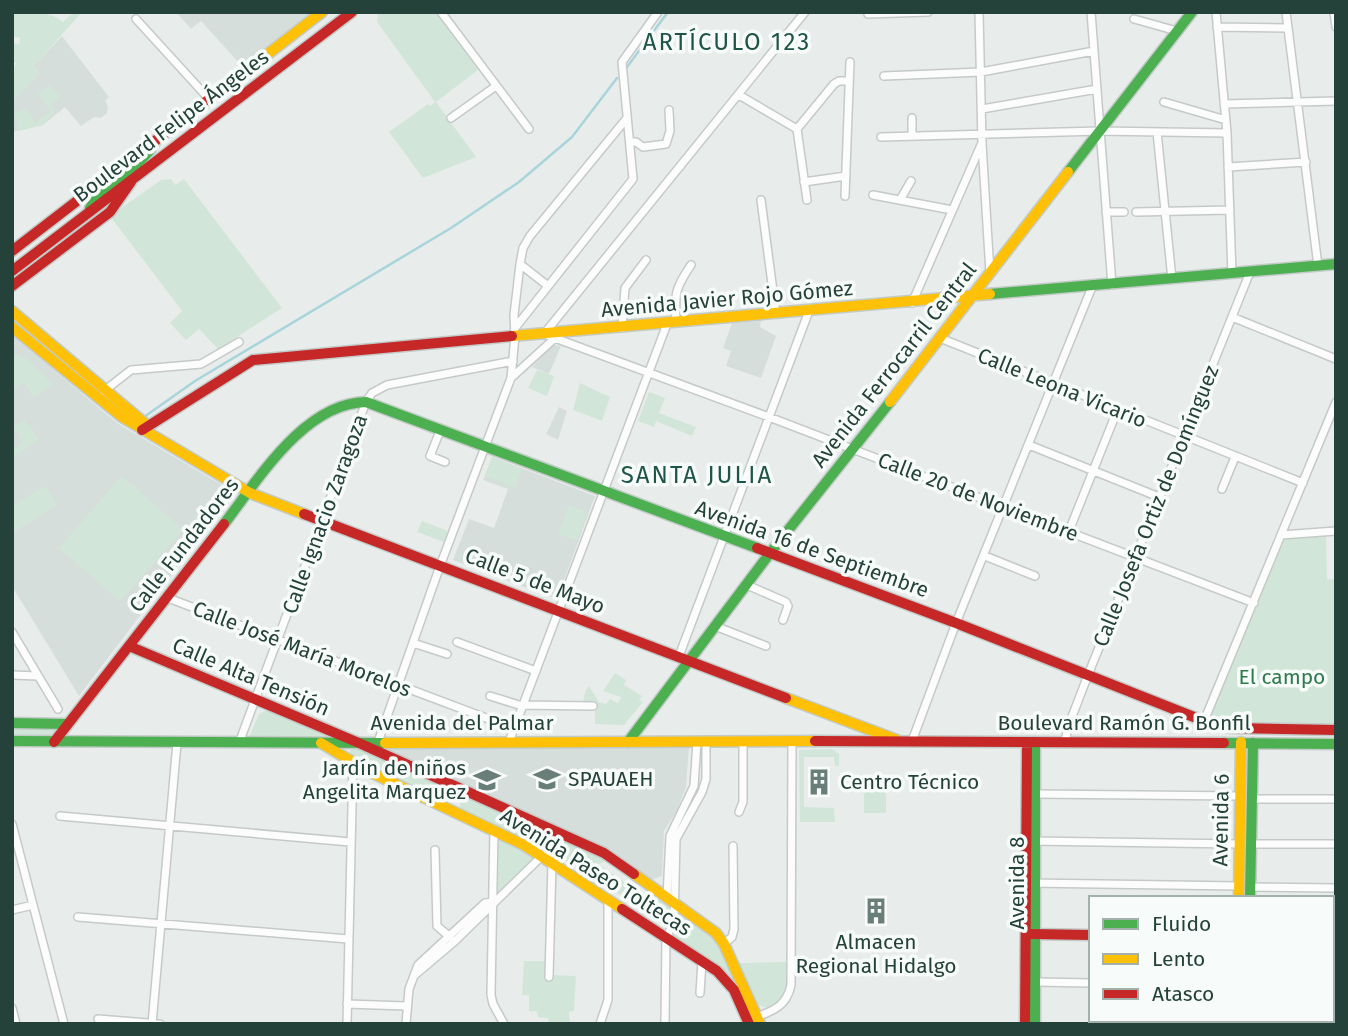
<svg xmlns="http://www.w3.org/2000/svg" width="1348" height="1036" font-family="'Fira Sans',sans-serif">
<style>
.built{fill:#d6dedb}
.green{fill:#d1e6d8}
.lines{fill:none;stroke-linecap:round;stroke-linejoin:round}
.stream{stroke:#a9d4db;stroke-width:2.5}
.street-casing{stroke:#c5cac8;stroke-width:10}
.fast-casing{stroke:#c3cbc8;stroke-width:13}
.slow-casing{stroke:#c3cbc8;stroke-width:13}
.jam-casing{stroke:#c3cbc8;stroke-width:13}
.street{stroke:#fcfcfc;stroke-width:7}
.fast{stroke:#4caf50;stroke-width:10}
.slow{stroke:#ffc107;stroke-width:10}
.jam{stroke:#c62828;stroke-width:10}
.labels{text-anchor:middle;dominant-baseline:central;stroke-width:7;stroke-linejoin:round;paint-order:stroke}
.street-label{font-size:21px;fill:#24423a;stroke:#f7fbf9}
.park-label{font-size:21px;fill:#2d7a4b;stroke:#f7fbf9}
.poi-label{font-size:21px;fill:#24423a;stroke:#f7fbf9;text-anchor:start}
.quarter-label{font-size:24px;letter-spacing:2px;fill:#1f5548;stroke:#f7fbf9}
</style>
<rect width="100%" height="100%" fill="#e8edeb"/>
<path class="built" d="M176,12H319L247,67L241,65L201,21L191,29Z
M62,36L109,97L105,101L108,106L107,113L101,118L94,117L81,126L65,107L43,125L12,132V89Z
M761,321L760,327L776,336L761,378L726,366L731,351L723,348L732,323Z
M12,335L117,423L234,492L79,696L12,586Z
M553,345L561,346L549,374L532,367Z
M559,407L567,411L558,440L546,434Z
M492,457L595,496L557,599L453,560L469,519L494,528L508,489L483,480Z
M390,747H689L686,787L676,812L664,831L662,876L651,880L613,851L600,844L390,751Z"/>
<path class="green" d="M12,12C29,12 50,10 63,22L74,12H82L34,66L40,73L12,101V72L16,63L12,62V43L19,44L20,38L12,36Z
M435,12L478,70L436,102L476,157L423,178L389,132L428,104L430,106L435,102L377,22L378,13Z
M50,85L60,97L51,105L55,111L43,125L19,131L15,113L25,109L36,123L51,111L38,94Z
M171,179L175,185L184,179L282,308L218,349L199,329L186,340L170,323L182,311L110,216L161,180Z
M18,355L27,359L53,384L33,397L24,382L13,388L12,357Z
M537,370L554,376L547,396L528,388Z
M580,383L610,397L602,421L573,410Z
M649,392L665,398L659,413L696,427L692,436L656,421L654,427L638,421Z
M24,420L27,425L29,424L39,440L12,458V450L23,443L13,426Z
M492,457L522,469L515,488L485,476Z
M122,476L183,530L120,601L59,548Z
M44,487L47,488L57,505L12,533V506Z
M569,505L587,512L577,540L558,534Z
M422,521L448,531L444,542L417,532Z
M1326,535L1327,579H1336V731L1205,724L1281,538Z
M615,673L626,680L624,685L642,696L639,700L643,702L624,725L595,724V704L583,703L585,692L589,686L599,702L606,704L610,699L618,703L621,697L603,691Z
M267,710L273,712L330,736L249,737L259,714Z
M12,727L55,728L57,730L50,738L12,737Z
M360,747L452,789L453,799L450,802H441L349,756L351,749Z
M832,749L839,754V766H835L834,757H804V807L834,808L835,822H800L799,750Z
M864,778H886V813H864Z
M469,796L552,834L557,839C556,847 550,852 542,852L464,812L460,807V802Z
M496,836L535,858L497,896L495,895Z
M564,839L607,860L599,864L649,900L659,897C671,905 673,913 669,927L651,915L643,918L638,915L644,911L604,884L596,888L586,881L593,878L567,861L559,863L550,857C560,856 565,849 564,839Z
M680,911L710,933L722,950L737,981L735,982L726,973L673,937Z
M524,961H553V975L576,976L574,1011L569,1012L570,1024H549L548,1018L538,1017L537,1011H529V995H522Z
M787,962V985L783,998L767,1008L759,1005L738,963Z"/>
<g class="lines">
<path class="stream" d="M627,67L668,12
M144,417L195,381L451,228L519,182L572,137L617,78"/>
<g class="street-casing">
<path id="street" d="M441,12L529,129
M805,12L544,334L769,417L1254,603
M979,12L982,144L990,273
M1091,12L1112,285
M1216,12L1227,133L1232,274
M1286,12L1318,266
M1334,12L1336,27
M868,14L928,12
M136,19L209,99
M1134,19L1177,31
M1217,27L1288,28
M884,76L981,72L1094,51
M739,95L797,129
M1164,102L1226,120
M1224,104L1336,101
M982,109L1097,89
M451,118L496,86
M1157,132L1172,279
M912,136V118
M881,137L1100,131L1227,133
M630,142H636L643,147L666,144L670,131L669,110
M1228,167L1306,162
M804,182L846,176
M873,195L952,210
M845,196L850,62
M761,200L776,314
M807,200L797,129L834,84L839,81H849
M900,200L911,181
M1106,212H1124
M1136,212L1230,210
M520,264L548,286
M912,303L981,145
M1232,317L1336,359
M676,323C675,294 674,290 691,265
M515,328L633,179L622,62L658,12
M622,328L625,288L646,260
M940,338L1303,483
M511,378L555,338
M104,391L131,370L201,364L239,342
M440,431L430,456L445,462
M1029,445L1159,497
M1222,489L1235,457
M1069,531L1117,411
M1281,535L1336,531
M985,556L1035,576
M747,585L786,602L788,606L783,620
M168,598L515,729
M715,626L766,646
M12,632L58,709
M457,642L536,671
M413,643L447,654
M679,656L809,311
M12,675L38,676
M490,696L519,705L593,706
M1204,721L1336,402
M912,741L956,623L1092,287
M378,742L440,566L511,378L515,336L514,315L520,264L523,248L530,236L627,118
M509,742L667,324
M1065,742L1068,727L1088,675L1250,272
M239,743L366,402L372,393L387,385L513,361
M1035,794L1240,796
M1252,799H1336
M739,812L743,802V742
M60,816L350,842
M12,824L64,1024
M494,829L491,995L493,1004L504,1024
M1030,841L1239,844
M1251,844H1336
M435,850L437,926L450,937
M1030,883L1239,886
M1250,887L1336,888
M667,897L670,836L694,786L697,742
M12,910L33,905
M78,917L348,939
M724,944L732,937L734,929L733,846
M416,974L455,941L542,856C556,855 561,847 562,834
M549,977L552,863
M1036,982L1091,983
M1332,986H1336
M700,993L702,961
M347,1004L406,1006
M12,1008L16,1024
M757,1017C775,1010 787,1005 791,985L792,741
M98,1019L160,1024
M152,1024L177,743
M347,1024L353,763
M406,1024L409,989L418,965L485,903L493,902
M600,1024L608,1000V900
M665,1024L666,938L674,922L676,839L702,792L706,779V742"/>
</g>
<g class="fast-casing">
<path id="fast" d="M1068,172L1192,12
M90,208C105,180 138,171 154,144
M990,294L1336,264
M224,524C258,480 304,403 366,402L757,548
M12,723L66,724
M12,741L385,743
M628,742L770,553L890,402
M1035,742V1024
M1224,743L1336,744
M1250,898L1253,743
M1332,937H1336
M1238,1020V1024
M1249,1020V1024"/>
</g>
<g class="slow-casing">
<path id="slow" d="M251,67L322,12
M12,311L148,426
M12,327L122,417L250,493L304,514
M512,336L990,294
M890,402L1068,172
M786,698L897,740
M321,743L368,771L524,845L622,909
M385,743L815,741
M634,874L716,933L724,944L760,1024
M1239,898L1241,742"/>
</g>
<g class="jam-casing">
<path id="jam" d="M12,251L251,67
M12,271L352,12
M12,286L110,212L131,182
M142,430L253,360L512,336
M304,514L786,698
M757,548L956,623L1204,721L1230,728L1336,730
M129,646L359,743L604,853L634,874
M815,741L1224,743
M54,742L224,524
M622,909L717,971L734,990L749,1024
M1032,934L1091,935
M1025,1024L1027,742"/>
</g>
<use href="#street" class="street"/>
<use href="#fast" class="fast"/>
<use href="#slow" class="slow"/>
<use href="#jam" class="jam"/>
</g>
<defs>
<g id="university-bare" transform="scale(2.1)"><path d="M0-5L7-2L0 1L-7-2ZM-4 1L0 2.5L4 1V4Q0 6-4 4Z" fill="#697e78" stroke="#f7fbf9" stroke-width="2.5" paint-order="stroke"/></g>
<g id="school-bare" transform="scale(2.1)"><path d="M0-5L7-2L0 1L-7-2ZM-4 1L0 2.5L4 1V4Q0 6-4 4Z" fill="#697e78" stroke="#f7fbf9" stroke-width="2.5" paint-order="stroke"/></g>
<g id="building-bare" transform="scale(2.1)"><path d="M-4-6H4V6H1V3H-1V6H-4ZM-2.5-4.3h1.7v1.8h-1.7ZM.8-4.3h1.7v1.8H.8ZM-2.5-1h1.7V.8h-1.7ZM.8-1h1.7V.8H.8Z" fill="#697e78" stroke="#f7fbf9" stroke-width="2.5" paint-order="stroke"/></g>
</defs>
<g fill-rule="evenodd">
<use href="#university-bare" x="547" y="779"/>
<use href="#school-bare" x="487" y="780"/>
<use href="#building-bare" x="819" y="782"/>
<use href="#building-bare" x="876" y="911"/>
</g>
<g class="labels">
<g class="street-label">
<text transform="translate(171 126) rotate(-37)">Boulevard Felipe Ángeles</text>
<text transform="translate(727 299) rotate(-5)">Avenida Javier Rojo Gómez</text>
<text transform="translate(894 365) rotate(-52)">Avenida Ferrocarril Central</text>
<text transform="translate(1062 388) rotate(22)">Calle Leona Vicario</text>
<text transform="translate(978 497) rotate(21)">Calle 20 de Noviembre</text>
<text transform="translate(1156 506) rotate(-68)">Calle Josefa Ortiz de Domínguez</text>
<text transform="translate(325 514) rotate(-70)">Calle Ignacio Zaragoza</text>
<text transform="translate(184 545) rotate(-52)">Calle Fundadores</text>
<text transform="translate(812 549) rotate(20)">Avenida 16 de Septiembre</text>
<text transform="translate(535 581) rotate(21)">Calle 5 de Mayo</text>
<text transform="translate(302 649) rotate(21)">Calle José María Morelos</text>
<text transform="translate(251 677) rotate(23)">Calle Alta Tensión</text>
<text x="462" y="723">Avenida del Palmar</text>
<text x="1124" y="723">Boulevard Ramón G. Bonfil</text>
<text transform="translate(1221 820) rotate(-89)">Avenida 6</text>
<text transform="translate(596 872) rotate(32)">Avenida Paseo Toltecas</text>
<text transform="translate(1017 883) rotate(-90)">Avenida 8</text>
</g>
<g class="park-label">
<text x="1282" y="677">El campo</text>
</g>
<g class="poi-label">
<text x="466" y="768" text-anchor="end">Jardín de niños<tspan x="466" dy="24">Angelita Marquez</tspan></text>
<text x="568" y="779">SPAUAEH</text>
<text x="840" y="782">Centro Técnico</text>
<text x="876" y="942" text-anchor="middle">Almacen<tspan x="876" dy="24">Regional Hidalgo</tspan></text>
</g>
<g class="quarter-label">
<text x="727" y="42">ARTÍCULO 123</text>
<text x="697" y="475">SANTA JULIA</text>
</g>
</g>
<rect width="1348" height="1036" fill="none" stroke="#24423a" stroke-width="28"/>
<rect x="1089" y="896" width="245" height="126" fill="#f7fbf9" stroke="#a3b1ad" stroke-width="2"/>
<rect x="1103" y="919" width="35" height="10" fill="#4caf50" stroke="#a3b1ad" stroke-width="2"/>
<text x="1152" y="931" font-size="21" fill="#24423a">Fluido</text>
<rect x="1103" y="954" width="35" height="10" fill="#ffc107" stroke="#a3b1ad" stroke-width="2"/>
<text x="1152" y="966" font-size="21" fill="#24423a">Lento</text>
<rect x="1103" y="989" width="35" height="10" fill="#c62828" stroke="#a3b1ad" stroke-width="2"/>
<text x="1152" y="1001" font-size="21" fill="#24423a">Atasco</text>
</svg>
